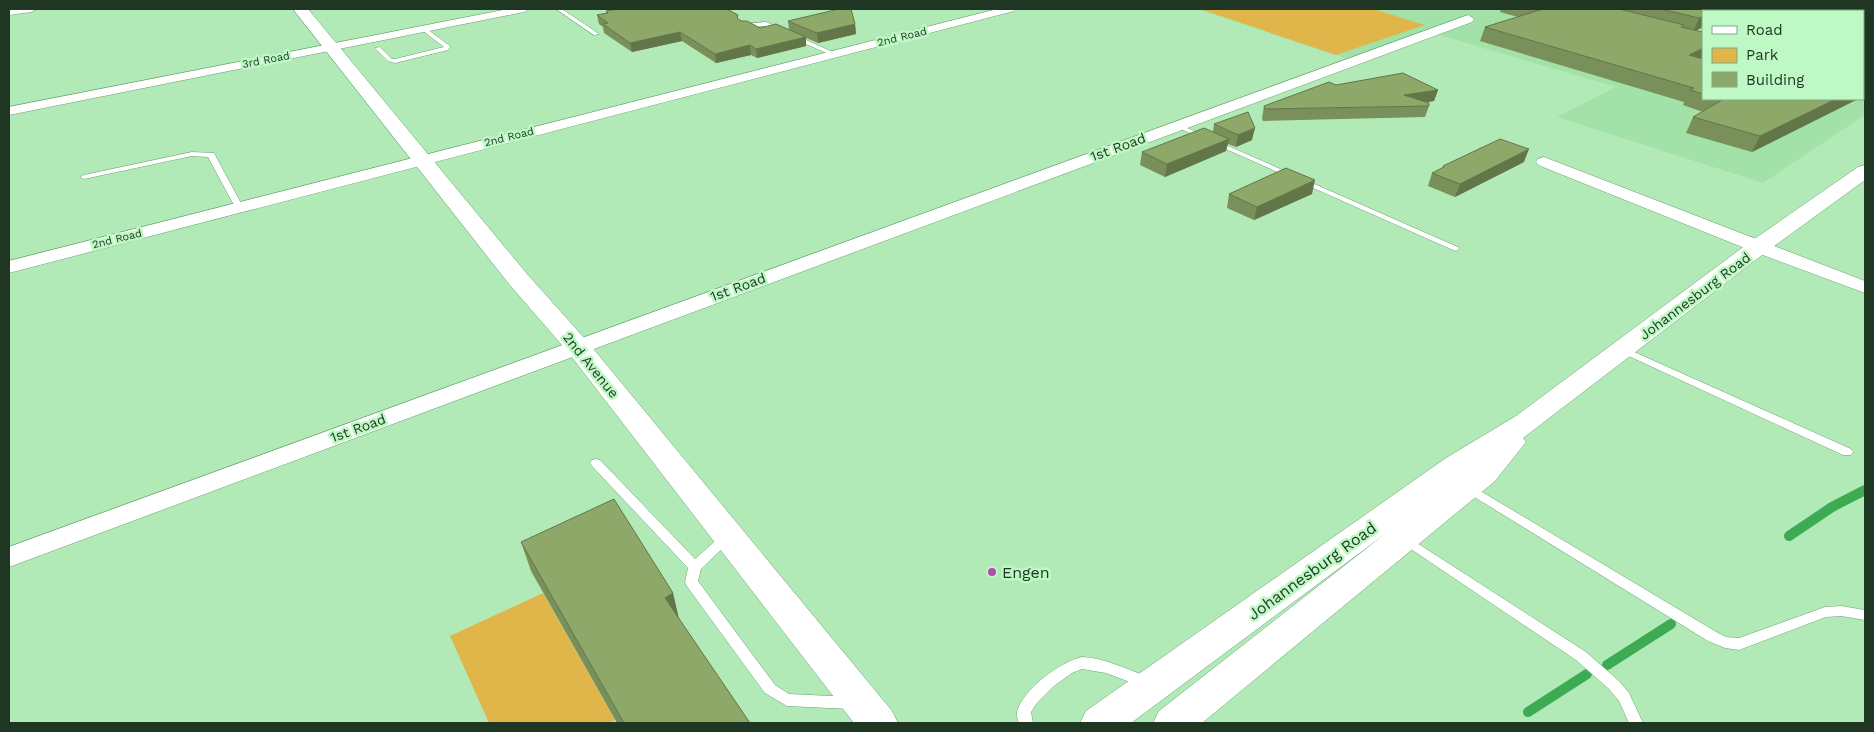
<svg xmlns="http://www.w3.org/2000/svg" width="1874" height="732" font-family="'Work Sans',sans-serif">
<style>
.built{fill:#a2e2a9}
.green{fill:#e0b64b}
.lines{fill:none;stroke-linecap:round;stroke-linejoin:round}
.stream{stroke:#3cab54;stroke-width:10}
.lane-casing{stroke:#6ca373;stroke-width:1}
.street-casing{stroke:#6ca373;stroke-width:1}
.secondary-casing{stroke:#6ca373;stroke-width:1}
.lane{fill:#fff;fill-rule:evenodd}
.street{fill:#fff;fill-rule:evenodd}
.secondary{fill:#fff;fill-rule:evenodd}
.wall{fill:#79905a}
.shaded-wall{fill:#63764a}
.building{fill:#8da869;stroke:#63764a}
.poi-dot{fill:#b04bb0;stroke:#bef8c4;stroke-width:2}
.labels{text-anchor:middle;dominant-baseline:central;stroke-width:5;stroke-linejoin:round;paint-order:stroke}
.far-street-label{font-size:11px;fill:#1f3622;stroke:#bef8c4}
.street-label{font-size:14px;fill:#1f3622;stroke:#bef8c4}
.near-street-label{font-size:16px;fill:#1f3622;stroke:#bef8c4}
.near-poi-label{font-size:16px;fill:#1f3622;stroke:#bef8c4;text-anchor:start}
</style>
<rect width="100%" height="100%" fill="#b1eab7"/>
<path class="built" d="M1197,9H1568L1703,44V99H1863V87H1865V115L1763,183L1557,117L1616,87L1429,32L1348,59Z"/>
<path class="green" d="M1200,9H1373L1425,25L1336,55Z
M543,593L615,720L609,723H489L450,636Z"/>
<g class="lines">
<path class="stream" d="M1789,536L1832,507L1865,490
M1607,665L1671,624
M1528,712L1587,674"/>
<g class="lane-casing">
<path id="lane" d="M556,9H562L599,34L594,35Z
M766,22L835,53L836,54L831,55L765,26L743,28L740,26L743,24Z
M424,27L450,46V48L448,50L395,63L388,61L375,48L380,47L392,59H395L444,47L422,30V28Z
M1174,124H1178L1460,248L1456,251L1453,250L1174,126Z
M192,152L214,153L243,207L242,209H239L235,207L208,157L192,156L84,179L80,177L84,175Z
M1623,347L1851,449L1853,452L1851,455H1843L1620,352L1618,350L1620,348Z
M596,459L600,460L695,559L722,535L726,534L730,535L732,538L730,541L701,569L698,581L775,685L789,694L851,697L856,699L858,703L856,707L851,709L787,706L765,693L686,585L685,582L688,568L592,466L590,463L592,460Z
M1467,483L1718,633L1726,637L1739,638L1825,607L1841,606L1865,610V620L1841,616L1826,617L1739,650L1725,648L1708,641L1463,490L1461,487L1463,484Z
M1406,536L1586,652L1619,681L1629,693L1643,723H1629L1619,701L1609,689L1576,660L1402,543L1400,540L1402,537Z
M1082,657C1106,658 1128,670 1151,678L1153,682L1151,686L1146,688L1106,673L1082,669L1072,673L1054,686L1037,703L1031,712L1033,723H1019C1018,720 1016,716 1017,712C1023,689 1060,662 1082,657Z"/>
</g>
<g class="street-casing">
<path id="street" d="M9,9H37L31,12L9,15Z
M508,9H530L524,12L9,115V107Z
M997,9H1016L1014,11L9,273V261Z
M1468,15L1474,19L1472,22L9,567V547Z
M1544,157L1865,281V293L1752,251L1538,165L1536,162L1538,159Z"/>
</g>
<g class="secondary-casing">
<path id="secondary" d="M293,9H308L527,274L586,340L892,711L898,723H854L568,352L509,284Z
M1865,165V180L1766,252L1523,438L1526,442L1495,481L1202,723H1153L1159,711L1385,534L1131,723H1080L1086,711L1446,458L1516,416L1750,242L1858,167Z"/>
</g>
<use href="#lane" class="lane"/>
<use href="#street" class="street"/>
<use href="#secondary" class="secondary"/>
</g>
<path class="wall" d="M1501,9H1730L1729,11H1703V27L1696,31L1703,32V99H1858L1752,152L1686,133L1693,117L1703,112L1683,105L1684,102L1480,41L1485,27L1518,17L1500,12Z
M606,11L739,19L741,21L760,28L789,30L788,21L855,24L856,34L818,43L806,38V46L757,58L751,55L716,63L682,41L632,52L604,33L603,27L599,24L597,15L606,13Z
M1336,85L1438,90L1434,101L1426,102L1429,106L1425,117L1263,121L1262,118L1264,106Z
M1214,124L1252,140L1236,147L1228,144L1226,151L1165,177L1140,165L1142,152L1213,132Z
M1524,162L1455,197L1428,186L1432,173L1442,168L1443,166Z
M1229,194H1312L1254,220L1227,208Z
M521,542L673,593L678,618L750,723H617L531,571Z"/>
<path class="shaded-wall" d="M1719,9H1730L1729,11H1714Z
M1703,16V27L1693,32L1699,18Z
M855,24L856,34L818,43L817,33Z
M680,32L682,41L632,52L630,43Z
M806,37V46L757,58L756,49Z
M750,45L751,55L716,63L715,54Z
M1703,48V59L1689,55Z
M1865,84V88L1863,92V86Z
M1438,90L1434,101L1401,106L1404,95Z
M1836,99H1858L1752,152L1760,136Z
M1255,128L1252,140L1236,147L1238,135Z
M1229,139L1226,151L1165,177L1167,164Z
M1529,149L1524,162L1455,197L1460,184Z
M1315,180L1312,194L1254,220L1257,207Z
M673,593L680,623L665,598Z"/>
<path class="building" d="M618,9H727L738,15L737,18L741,21H747L760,28L776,24L806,37L756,49L750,45L715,54L680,32L630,43L603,24L608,23L597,15L608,13L606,11Z
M839,9H851L855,24L817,33L788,21Z
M1543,9H1619L1684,25L1681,27L1703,32V48L1689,55L1703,59V94L1690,90L1694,88L1485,27Z
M1661,9H1719L1714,11H1703V16L1699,18Z
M1403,73L1438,90L1404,95L1429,103V106L1265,109L1264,106L1329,82L1336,85Z
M1863,81L1865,82V84L1863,86Z
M1718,99H1836L1760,136L1693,117L1722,100Z
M1248,112L1255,128L1238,135L1214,124Z
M1204,128L1229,139L1167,164L1142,152Z
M1500,139L1529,149L1460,184L1432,173L1444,167L1443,166Z
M1286,168L1315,180L1257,207L1229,194Z
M614,499L673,593L665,598L750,723H624L521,542Z"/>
<circle class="poi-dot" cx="992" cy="572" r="5"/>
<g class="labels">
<g class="far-street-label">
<text transform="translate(902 37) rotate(-14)">2nd Road</text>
<text transform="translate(266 60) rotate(-11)">3rd Road</text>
<text transform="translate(509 137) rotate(-14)">2nd Road</text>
<text transform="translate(117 239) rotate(-14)">2nd Road</text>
</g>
<g class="street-label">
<text transform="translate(1118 147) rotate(-20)">1st Road</text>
<text transform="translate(738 287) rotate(-20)">1st Road</text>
<text transform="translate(1695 296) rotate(-37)">Johannesburg Road</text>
<text transform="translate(591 365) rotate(51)">2nd Avenue</text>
<text transform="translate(358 428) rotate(-20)">1st Road</text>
</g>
<g class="near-street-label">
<text transform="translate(1312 571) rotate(-36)">Johannesburg Road</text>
</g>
<g class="near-poi-label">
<text x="1002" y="572">Engen</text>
</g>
</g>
<rect width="1874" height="732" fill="none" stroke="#1f3622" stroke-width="20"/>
<rect x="1702" y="10" width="162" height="90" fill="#bef8c4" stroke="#7eaa83"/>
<rect x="1712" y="26" width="25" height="8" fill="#ffffff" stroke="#7eaa83"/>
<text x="1746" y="35" font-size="15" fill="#1f3622">Road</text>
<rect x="1712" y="48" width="25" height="15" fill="#e0b64b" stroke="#7eaa83"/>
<text x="1746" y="60" font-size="15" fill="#1f3622">Park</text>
<rect x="1712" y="72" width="25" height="15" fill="#8da869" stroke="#7eaa83"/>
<text x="1746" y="85" font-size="15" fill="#1f3622">Building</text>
</svg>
